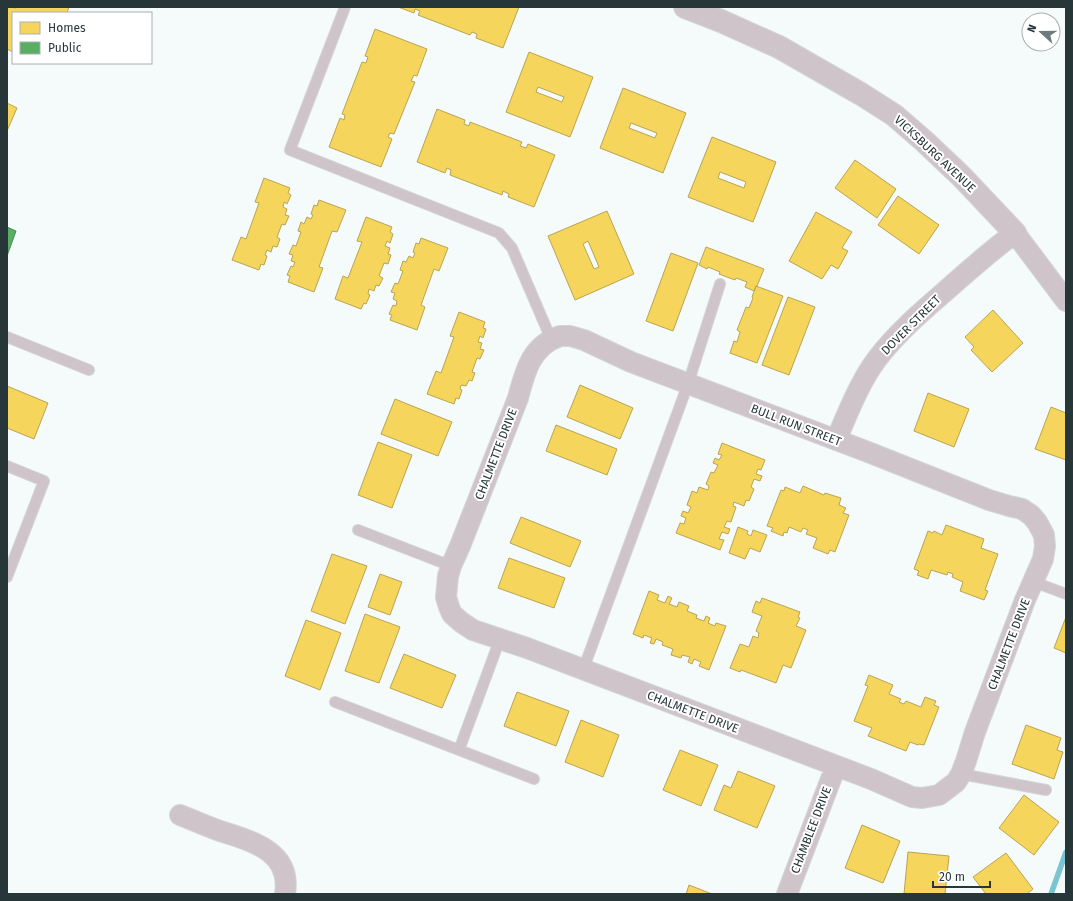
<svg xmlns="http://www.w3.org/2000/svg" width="1073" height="901" font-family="'Fira Sans',sans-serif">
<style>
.homes{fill:#f6d55c;stroke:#b8a552;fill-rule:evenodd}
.public{fill:#5aae61;stroke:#4a8a55}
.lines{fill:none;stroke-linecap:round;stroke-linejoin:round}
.stream{stroke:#7ac5d1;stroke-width:5.5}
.service-casing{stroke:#d1d6d7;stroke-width:12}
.minor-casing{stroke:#d1d6d7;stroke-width:22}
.tertiary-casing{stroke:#d1d6d7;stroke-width:24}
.service{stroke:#d0c4cb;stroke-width:10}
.minor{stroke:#d0c4cb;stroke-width:20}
.tertiary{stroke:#d0c4cb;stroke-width:22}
.labels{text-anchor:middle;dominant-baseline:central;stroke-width:4;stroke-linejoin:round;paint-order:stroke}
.street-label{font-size:12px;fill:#263639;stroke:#fff}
</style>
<rect width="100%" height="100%" fill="#f5fafb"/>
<path class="homes" d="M8,7L16,8L17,7H69L67,13H13V52L7,49V11Z
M398,7H519L503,48L476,38L477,34L472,32L470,35L418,15L420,11L415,9L414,13Z
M375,29L427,49L417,76L414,75L411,81L415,82L394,134L390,133L388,137L392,139L381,167L329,147L340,118L344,120L345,115L342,114L362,62L366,63L368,57L365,56Z
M529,52L593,77L570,137L506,112ZM538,87L564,97L562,102L536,92Z
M623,88L686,113L663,173L600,148ZM631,123L657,133L655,138L629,128Z
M7,103L17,108L7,131Z
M437,109L465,120L464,124L469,126L470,122L522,142L520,146L526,148L528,144L555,155L534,207L508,197L509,194L503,191L502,195L450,175L451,170L447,168L445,173L417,162Z
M712,137L776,162L753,222L688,197ZM720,172L746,182L744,188L718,178Z
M855,160L896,189L877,218L835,188Z
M264,178L290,188L288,193L291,195L287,204L284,202L283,207L287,209L285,215L289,216L285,225L282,224L277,237L280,239L277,247L273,246L271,252L267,250L265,255L267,256L264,265L261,264L259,270L232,260L241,237L246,239L259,203L255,202Z
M898,196L939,225L919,254L878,225Z
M319,200L346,210L337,232L332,231L319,267L323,268L314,292L288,282L290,276L287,275L291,266L293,267L295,262L291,261L293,255L289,254L293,245L296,246L301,232L298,231L301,222L304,224L307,217L311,219L313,215L311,214L314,205L317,206Z
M607,211L634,274L575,300L548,236ZM588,241L599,267L594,269L583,244Z
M816,212L852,232L842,248L848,251L838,269L831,265L822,279L789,261Z
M366,217L392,227L390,232L393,234L390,243L387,241L385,246L390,248L388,254L391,255L388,264L384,263L379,276L383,278L379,286L376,285L374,291L369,289L368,294L370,295L366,304L364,303L361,309L335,299L343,276L348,278L362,242L357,241Z
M421,238L448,248L439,271L434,269L421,305L425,307L417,330L390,320L392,315L389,314L393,305L396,306L397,301L393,299L395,293L391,292L395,283L398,284L403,271L400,270L403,261L406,262L409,256L413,258L415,253L413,252L416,243L419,244Z
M706,247L764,269L757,286H756L754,291L745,287L747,282L736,278L735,280L719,274L720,272L708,267L707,269L699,265Z
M671,253L698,263L673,331L646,321Z
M756,286L783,296L757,363L730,353L734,341L737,342L740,332L737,330L746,307L749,308L753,298L752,297Z
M788,297L815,307L789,375L762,365Z
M993,310L1023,343L992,372L971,350L974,347L965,337Z
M459,312L485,322L483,328L486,329L483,338L480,336L478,342L482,343L480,349L484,350L480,359L477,358L472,372L475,373L472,381L469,380L466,386L461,385L460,389L462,390L459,399L456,398L454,404L427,394L436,371L441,373L454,337L450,336Z
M580,385L633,408L620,439L567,417Z
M7,386L48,403L34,439L7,428Z
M928,393L969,409L954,447L914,431Z
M395,399L452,422L438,456L381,434Z
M1051,407L1066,413V460L1035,449Z
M556,425L617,449L607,475L546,451Z
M378,442L412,455L392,508L358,495Z
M722,443L765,460L761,470L758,469L756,474L762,476L760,481L754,479L751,487L754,489L749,501L746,500L744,506L734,502L733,506L736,507L731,522L727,521L724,527L730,529L728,534L722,532L719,539L724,540L720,550L676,533L680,523L684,524L686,518L681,516L683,511L688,513L691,507L687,505L692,491L697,493L699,487L708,490L709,486L706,484L711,472L714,473L718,465L713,463L715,458L719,460L722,455L718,454Z
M803,486L824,495L825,493L841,498L839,505L846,508L843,513L849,515L835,552L830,550L828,554L813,548L817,538L806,534L808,530L803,528L801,532L789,527L787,533L784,532L783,536L771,531L773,528L767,526L781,490L784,491L785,487L800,493Z
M521,517L581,541L570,567L510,543Z
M946,525L984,539L981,548L998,554L985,590L988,591L984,600L960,591L963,582L952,577L953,574L948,572L947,575L931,570L928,579L917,575L919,571L914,569L928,531L933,533L934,531L942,535Z
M738,527L748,531L747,534L751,536L753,530L767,535L760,552L750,548L745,559L729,553Z
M332,554L367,566L345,624L311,611Z
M509,558L565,578L554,608L498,588Z
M380,574L402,582L390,615L368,607Z
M649,591L659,595L657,600L665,603L668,596L672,598L669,604L677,607L679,602L689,606L687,611L697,615L696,618L704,621L706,616L710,618L708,623L715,626L716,623L726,626L709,670L699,666L701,662L694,659L692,664L688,662L690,657L682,655L681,658L671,655L673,649L662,645L663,642L656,639L654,644L650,643L652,638L644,635L643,638L633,634Z
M762,598L800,612L798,617L800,618L796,626L806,630L791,668L783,665L776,683L741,670L740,672L730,668L740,644L749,647L753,636L758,638L759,633L756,631L762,616L752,612L756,601L760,603Z
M365,614L400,627L379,683L345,671Z
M1066,617V653L1054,648Z
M306,620L341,633L320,690L285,676Z
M404,654L456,675L442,708L390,688Z
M869,675L893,685L889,694L901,699L899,702L904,704L906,701L921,707L925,697L936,701L934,705L939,707L924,745L919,744L918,745L910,742L906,751L868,736L872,728L854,721L868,686L865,685Z
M517,692L569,711L556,746L504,726Z
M581,720L619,735L603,777L565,762Z
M1026,725L1061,738L1057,750L1063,752L1054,779L1012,764Z
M680,750L718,765L701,806L663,790Z
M738,771L775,786L757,828L714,810L724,785L731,788Z
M1024,795L1059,822L1034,855L999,828Z
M862,825L900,841L883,883L845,868Z
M908,852L949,856L945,894H904Z
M1006,853L1033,889L1027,894H986L973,877Z
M689,885L712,894H686Z"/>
<path class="public" d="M7,227L16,231L7,256Z"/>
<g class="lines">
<path class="stream" d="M1051,894L1066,852"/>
<g class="service-casing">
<path id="service" d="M345,7L290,150L499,233L512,248L551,339
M7,337L89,370
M7,466L44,481L7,577
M358,530L451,566
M1034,582L1066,594
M583,670L688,384L720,284
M335,702L534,779
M459,750L500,639
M961,774L1046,790"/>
</g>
<g class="minor-casing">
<path id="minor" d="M560,336H570L584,340L631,362L868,452L989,500L1009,506L1022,509L1031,515L1037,522L1044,535L1045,546L1043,559L1025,600L975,732L966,761L961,774L956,782L939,795L922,798L912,797L871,779L527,648L473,630L461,622L452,614L449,607L446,597L448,576L451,566L460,546L518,398C525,371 531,346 560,336Z
M836,440C848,413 859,383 877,359C896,334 919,314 942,294C966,273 989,252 1015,233L1066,301
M180,815C193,820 206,826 220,831C251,841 292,851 285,894
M787,894L836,766"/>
</g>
<g class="tertiary-casing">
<path id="tertiary" d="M685,7L721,21L779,47L861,94L894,115L924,141L961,176L1015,233"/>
</g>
<use href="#service" class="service"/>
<use href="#minor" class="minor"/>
<use href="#tertiary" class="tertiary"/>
</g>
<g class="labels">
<g class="street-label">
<text transform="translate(935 154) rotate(43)">VICKSBURG AVENUE</text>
<text transform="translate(911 325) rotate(-45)">DOVER STREET</text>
<text transform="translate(796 425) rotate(21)">BULL RUN STREET</text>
<text transform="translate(496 454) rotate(-69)">CHALMETTE DRIVE</text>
<text transform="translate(1009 644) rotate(-69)">CHALMETTE DRIVE</text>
<text transform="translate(693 712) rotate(21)">CHALMETTE DRIVE</text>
<text transform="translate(811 830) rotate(-69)">CHAMBLEE DRIVE</text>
</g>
</g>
<rect width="1073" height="901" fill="none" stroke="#263639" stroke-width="16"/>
<rect x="12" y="12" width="140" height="52" fill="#ffffff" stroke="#a8afb0"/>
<rect x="20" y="22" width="20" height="12" fill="#f6d55c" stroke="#a8afb0"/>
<text x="48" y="32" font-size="12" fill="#263639">Homes</text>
<rect x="20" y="42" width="20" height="12" fill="#5aae61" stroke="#a8afb0"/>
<text x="48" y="52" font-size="12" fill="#263639">Public</text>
<g transform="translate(1041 32) rotate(291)"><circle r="19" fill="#ffffff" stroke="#a8afb0"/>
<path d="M0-3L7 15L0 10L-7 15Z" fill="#6e7b7d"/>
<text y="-6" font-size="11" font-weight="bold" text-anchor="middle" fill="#263639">N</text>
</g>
<path d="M933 881v6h57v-6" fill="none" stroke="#263639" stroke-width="2"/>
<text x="939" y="881" font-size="12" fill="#263639" stroke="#ffffff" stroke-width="3" paint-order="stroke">20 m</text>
</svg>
